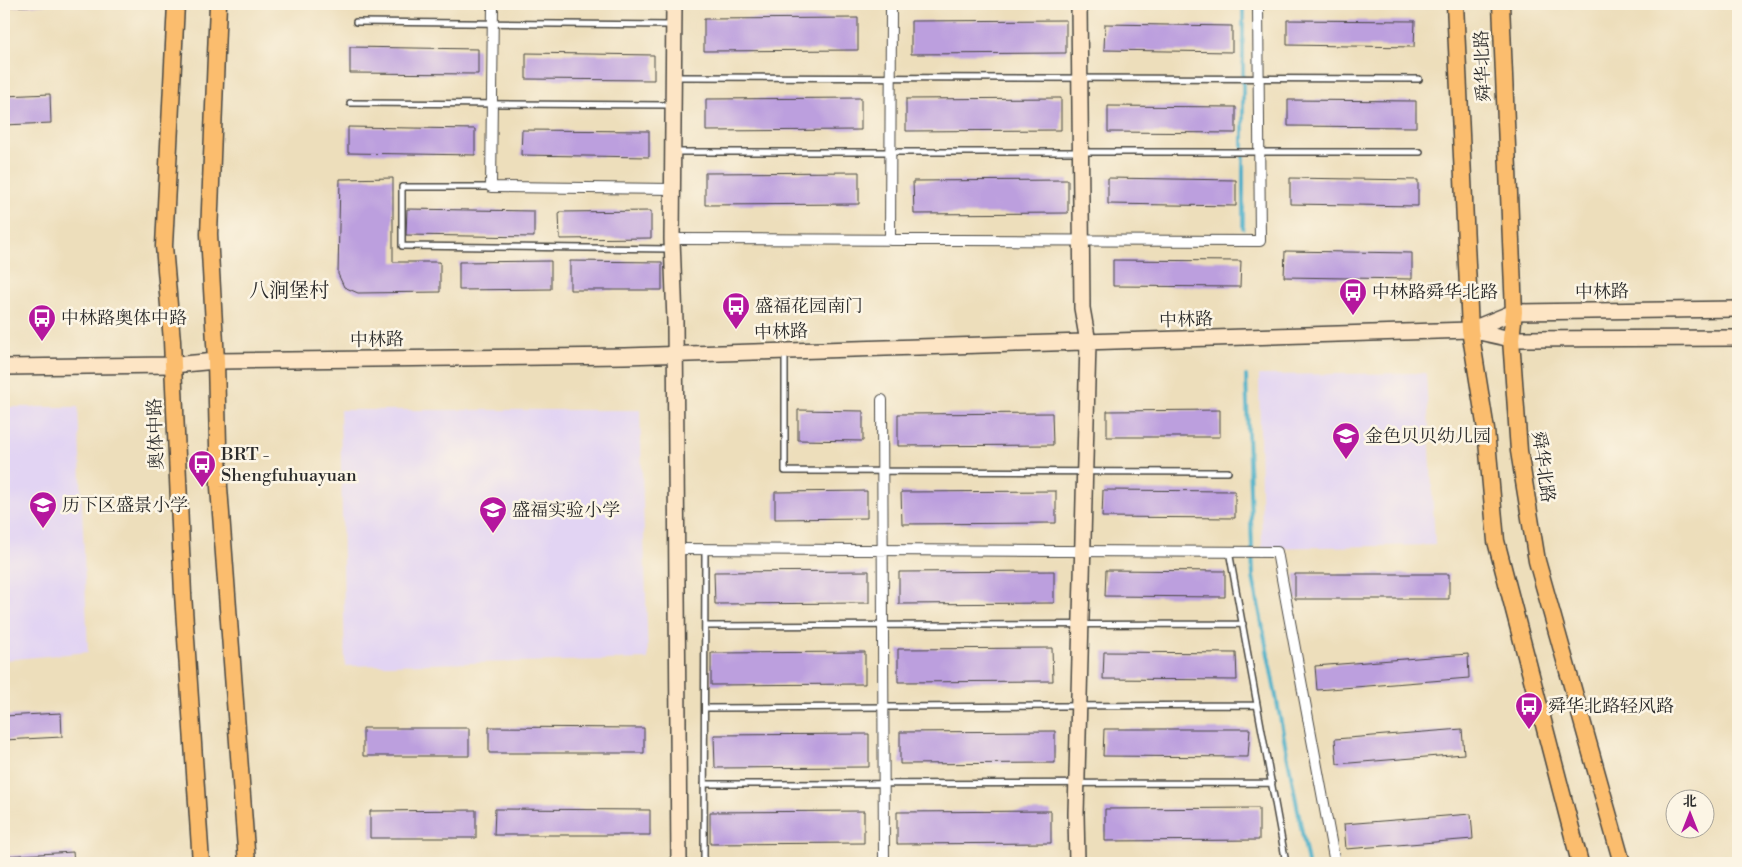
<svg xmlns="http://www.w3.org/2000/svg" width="1742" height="867" font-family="'Libre Bodoni','Noto Serif SC',serif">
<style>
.built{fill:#e2d4f3}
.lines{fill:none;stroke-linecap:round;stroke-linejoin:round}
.stream{stroke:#48afc8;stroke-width:4}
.building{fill:#bc9fde}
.lane-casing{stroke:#484641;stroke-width:8}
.street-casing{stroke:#484641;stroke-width:12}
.secondary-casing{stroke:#484641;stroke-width:18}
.primary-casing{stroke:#484641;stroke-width:19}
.lane{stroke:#fff;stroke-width:5}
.street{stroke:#fff;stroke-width:10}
.secondary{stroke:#fde5c5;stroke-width:15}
.primary{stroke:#fbbd6e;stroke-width:16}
.labels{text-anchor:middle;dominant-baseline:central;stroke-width:5;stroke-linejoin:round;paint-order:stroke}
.street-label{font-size:18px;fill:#2b2b2b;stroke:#fcf5e5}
.poi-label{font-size:18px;fill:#2b2b2b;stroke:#fcf5e5;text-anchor:start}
.quarter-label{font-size:20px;fill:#2b2b2b;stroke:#fcf5e5}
</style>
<rect width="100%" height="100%" fill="#fcf5e5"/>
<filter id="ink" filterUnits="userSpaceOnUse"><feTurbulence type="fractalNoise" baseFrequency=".02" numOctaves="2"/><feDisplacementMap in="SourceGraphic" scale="10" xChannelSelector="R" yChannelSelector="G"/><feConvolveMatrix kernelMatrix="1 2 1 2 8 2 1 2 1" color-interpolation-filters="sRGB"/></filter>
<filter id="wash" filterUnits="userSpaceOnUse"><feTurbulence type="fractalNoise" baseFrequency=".0096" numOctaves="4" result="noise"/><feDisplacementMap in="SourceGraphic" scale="20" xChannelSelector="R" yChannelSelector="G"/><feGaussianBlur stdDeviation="1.12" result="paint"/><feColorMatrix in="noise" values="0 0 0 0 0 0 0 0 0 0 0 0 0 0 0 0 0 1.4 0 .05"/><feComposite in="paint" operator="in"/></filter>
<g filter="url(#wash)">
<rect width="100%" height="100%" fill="#eddebb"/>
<path class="built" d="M1426,373L1435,545L1262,548L1259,375Z
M4,407H78L88,652L4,660Z
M340,410H640L648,659L345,666Z"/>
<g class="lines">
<path class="stream" d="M1243,228V4
M1246,376L1253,577L1308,863"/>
</g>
<g id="blocks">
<path class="building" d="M4,4H45V5L4,7Z
M858,18V50L704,51V19Z
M1066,20V53L911,54V21Z
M1287,20L1415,21L1414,47L1287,45Z
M1105,24L1232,26V52L1104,50Z
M350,47L478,49V74L350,73Z
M526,53L654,55V80L526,79Z
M50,94L51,123L4,125V96Z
M861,98V130L706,131V99Z
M1061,98V130L906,131V99Z
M1288,100L1416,101V127L1288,126Z
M1108,106L1236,107V133L1108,132Z
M348,127L475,129V155L348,153Z
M522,130L649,131V157L521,155Z
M859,172V204L705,205V173Z
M393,178V262H440V292L358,293L344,287L338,274L340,179Z
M1108,178L1236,180V206L1108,204Z
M1290,178L1418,180V206L1290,204Z
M1068,180V213L914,214L913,181Z
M407,209L534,211V237L406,235Z
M651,211V238L560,239L559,212Z
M1285,251L1412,253V279L1284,277Z
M1113,260L1241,261L1240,287L1113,286Z
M551,261V289L459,290V262Z
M570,261L662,262V290H570Z
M798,410L863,411V441L798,440Z
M1220,410V437H1107V411Z
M1052,413L1053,445L898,446V414Z
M1103,490L1235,491V518L1102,517Z
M867,491V518L775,519V492Z
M1056,491V523L902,524L901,492Z
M1106,570L1225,571V597L1105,596Z
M869,571V603L715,604L714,572Z
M1054,571V603L899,604V572Z
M1295,574H1449V599H1295Z
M1052,648L1053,681L898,682V649Z
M865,652V684L711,685V653Z
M1104,652L1236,653L1237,680L1103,679Z
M1468,654L1469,678L1317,690L1315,666Z
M61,713L62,737L4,740V716Z
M489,727L644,728V753H489Z
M363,728H469V756H363Z
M1104,729H1250L1248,757L1103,756Z
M1462,729L1464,754L1337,764L1335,739Z
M1055,731V763L900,764V732Z
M869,734V767L715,768L714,735Z
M1259,808V840L1105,841V809Z
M495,809L650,810V835H494Z
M476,810V838H370V811Z
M864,811V843L710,844V812Z
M1051,811V843L897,844V812Z
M1471,814L1473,839L1346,849L1344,824Z
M73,852L74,863H4V856Z"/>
</g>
</g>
<g filter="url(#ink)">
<use href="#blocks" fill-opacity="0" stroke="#484641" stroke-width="1"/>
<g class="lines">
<g class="lane-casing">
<path id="lane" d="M356,22L673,25
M676,77L1419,79
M350,103L672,105
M673,152H1420
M491,187H402V246L671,249
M785,353V471L1228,472
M1229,551L1286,863
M705,626L1243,624
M705,708L1257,705
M704,784L1272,783
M704,863L705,549"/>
</g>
<g class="street-casing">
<path id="street" d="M493,4L491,187L673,189
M672,239L1260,241L1258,4
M890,240L891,4
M882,400L884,863
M676,549L1277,552L1335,863"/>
</g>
<g class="secondary-casing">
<path id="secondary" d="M674,4L672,239L675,322L679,863
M1470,330L1514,312L1738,309
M4,367L173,365L216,361L625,356L1470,330L1511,339L1738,338
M1077,863L1076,814L1088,342L1082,308L1079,4"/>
</g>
<g class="primary-casing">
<path id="primary" d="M176,4L164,246L172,341L183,594L201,863
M218,4L209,234L216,361L219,487L247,863
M1455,4L1470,330L1486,430L1496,541L1580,863
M1501,4L1514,312L1511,339L1519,451L1537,561L1622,863"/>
</g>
<use href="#lane" class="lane"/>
<use href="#street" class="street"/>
<use href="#secondary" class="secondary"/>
<use href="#primary" class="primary"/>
</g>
</g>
<defs>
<g id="bus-pin" transform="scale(1.4375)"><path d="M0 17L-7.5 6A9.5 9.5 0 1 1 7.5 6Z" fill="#b5179e" stroke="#fcf5e5"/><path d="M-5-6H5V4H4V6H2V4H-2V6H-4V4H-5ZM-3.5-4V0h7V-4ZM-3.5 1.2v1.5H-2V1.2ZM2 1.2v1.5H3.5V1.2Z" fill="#fff"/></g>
<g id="school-pin" transform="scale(1.4375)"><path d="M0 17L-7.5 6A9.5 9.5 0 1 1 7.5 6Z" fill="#b5179e" stroke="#fcf5e5"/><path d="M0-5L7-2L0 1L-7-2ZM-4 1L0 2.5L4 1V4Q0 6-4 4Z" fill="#fff"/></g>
</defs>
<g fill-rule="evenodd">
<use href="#bus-pin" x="1353" y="292"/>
<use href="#bus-pin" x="736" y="306"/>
<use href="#bus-pin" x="42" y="318"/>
<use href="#school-pin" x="1346" y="436"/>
<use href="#bus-pin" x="202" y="464"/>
<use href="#school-pin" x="43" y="505"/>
<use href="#school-pin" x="493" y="510"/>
<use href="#bus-pin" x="1529" y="706"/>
</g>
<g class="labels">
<g class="street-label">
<text transform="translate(1483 66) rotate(-92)">舜华北路</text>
<text transform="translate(1602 292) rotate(-1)">中林路</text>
<text transform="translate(1186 320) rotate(-2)">中林路</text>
<text transform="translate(781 332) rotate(-2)">中林路</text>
<text transform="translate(377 340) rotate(-1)">中林路</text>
<text transform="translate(156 434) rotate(-92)">奥体中路</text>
<text transform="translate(1543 467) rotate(82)">舜华北路</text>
</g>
<g class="poi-label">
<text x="1372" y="292">中林路舜华北路</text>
<text x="755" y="306">盛福花园南门</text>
<text x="61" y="318">中林路奥体中路</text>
<text x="1365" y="436">金色贝贝幼儿园</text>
<text x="221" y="454">BRT -<tspan x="221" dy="21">Shengfuhuayuan</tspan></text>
<text x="62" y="505">历下区盛景小学</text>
<text x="512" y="510">盛福实验小学</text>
<text x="1548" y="706">舜华北路轻风路</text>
</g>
<g class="quarter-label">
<text x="289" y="291">八涧堡村</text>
</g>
</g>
<rect width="1742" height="867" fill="none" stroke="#fcf5e5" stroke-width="20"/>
<g transform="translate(1690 814)"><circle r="24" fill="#fcf5e5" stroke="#a8a49b"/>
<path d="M0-4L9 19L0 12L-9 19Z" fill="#b5179e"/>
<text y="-8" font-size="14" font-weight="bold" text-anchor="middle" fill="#2b2b2b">北</text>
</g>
</svg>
